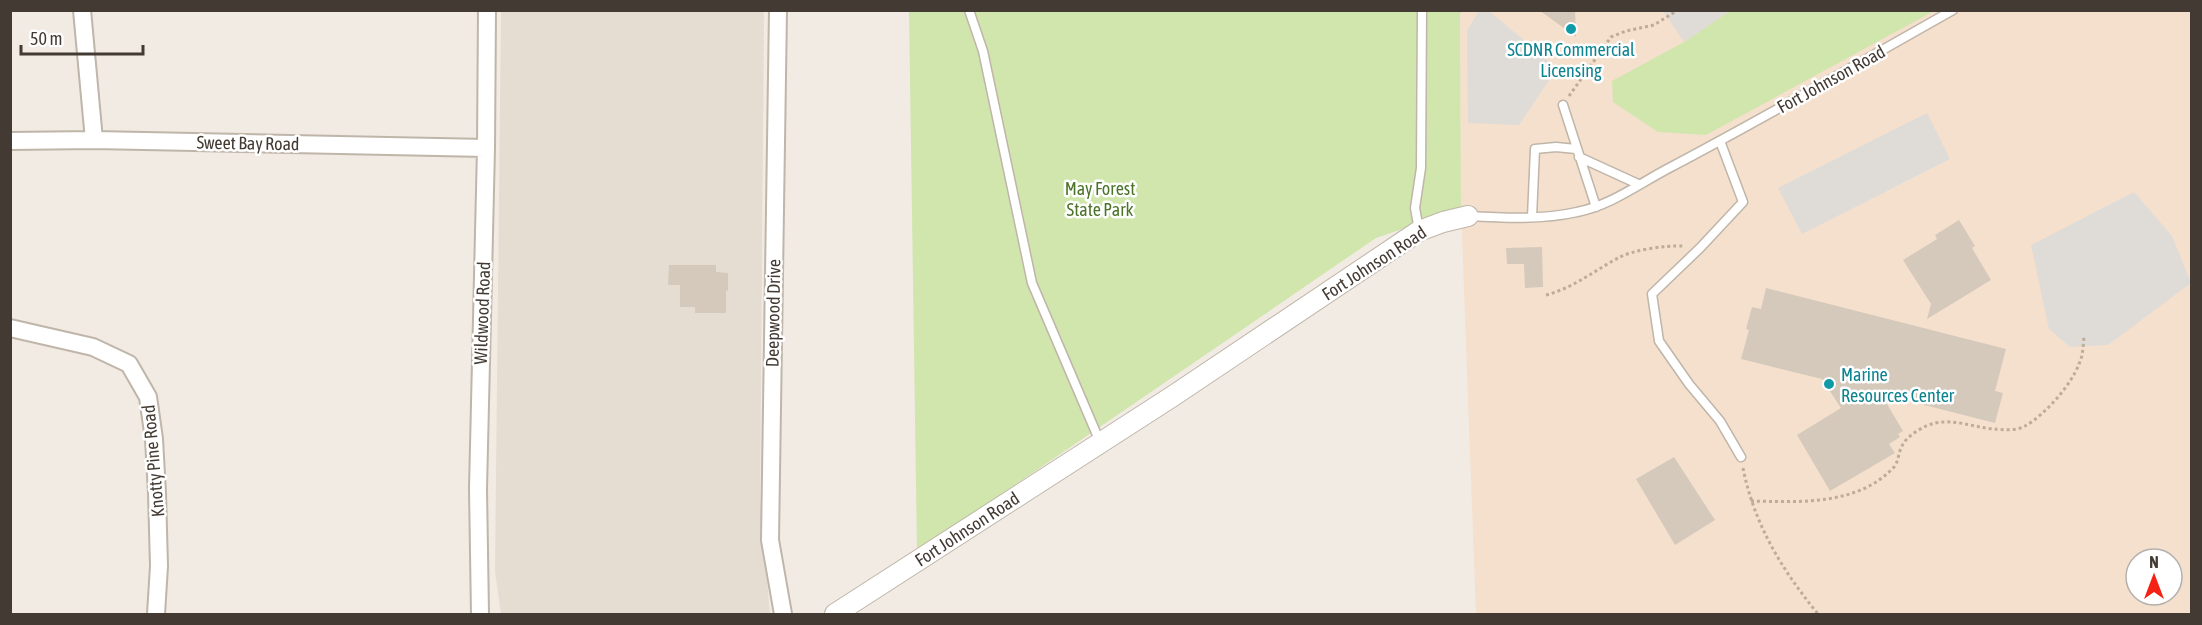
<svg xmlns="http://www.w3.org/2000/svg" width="2202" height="625" font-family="'Asap Condensed',sans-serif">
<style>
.residential{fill:#e5ddd1}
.commercial{fill:#f4e0cd;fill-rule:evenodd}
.green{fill:#d1e6ac}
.parking{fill:#dfdcd8}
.building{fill:#d5c9bc}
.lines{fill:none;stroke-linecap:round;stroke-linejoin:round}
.service-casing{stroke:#bfb5a9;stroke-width:11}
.minor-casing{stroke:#bfb5a9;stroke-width:20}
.tertiary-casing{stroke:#bfb5a9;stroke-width:22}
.path{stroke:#beac97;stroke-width:3;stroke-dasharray:3 3;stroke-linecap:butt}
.service{stroke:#fff;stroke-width:8}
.minor{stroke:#fff;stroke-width:16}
.tertiary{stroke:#fff;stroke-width:20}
.culture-dot{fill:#0f9aa8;stroke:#fff;stroke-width:2}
.labels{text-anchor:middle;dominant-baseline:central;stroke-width:5;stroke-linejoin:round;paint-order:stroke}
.culture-label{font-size:18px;fill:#0d838f;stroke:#fff}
.street-label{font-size:18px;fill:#433b33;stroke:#fff}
.park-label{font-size:18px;fill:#4c7328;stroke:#fff}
</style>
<rect width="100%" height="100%" fill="#f1ebe3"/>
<path class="residential" d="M501,11H764L760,497L770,614H501L495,571Z"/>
<path class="commercial" d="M1460,11H2191V614H1476L1461,209ZM2136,559H2172V595H2136Z"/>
<path class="green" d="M909,11H1463L1460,14L1461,209L1376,238L917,552Z
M1730,11H1934L1706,135L1658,132L1613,102L1612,81L1684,42Z"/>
<path class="parking" d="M1479,11H1489L1557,68L1519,125L1468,123L1467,30Z
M1663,11H1730L1684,42Z
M1927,113L1950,159L1802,234L1778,188Z
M2134,192L2172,236L2191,283L2108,345L2070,347L2049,329L2031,245Z"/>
<path class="building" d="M1539,10H1575L1576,37Z
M1959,220L1975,246L1972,248L1991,280L1927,319L1931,304L1903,260L1937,239L1935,235Z
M1542,247L1543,287L1525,288L1524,264H1507L1506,248Z
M669,265H716V272L728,273V291L726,290V313H695V307H680V285H668Z
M1766,288L2006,349L1995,391L2003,393L1995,423L1881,394L1903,431L1898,434L1900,437L1889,444L1895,453L1830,491L1797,435L1841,408L1822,379L1741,359L1749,330L1746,329L1752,307L1761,309Z
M1674,457L1715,520L1675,545L1636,479Z"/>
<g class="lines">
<g class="service-casing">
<path id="service" d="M969,10L983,51L1032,283L1100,442
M1563,105L1596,207
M1720,141L1743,202L1700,248L1652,294L1659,341L1689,384L1720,421L1741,457
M1579,157L1638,184
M1468,216C1504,218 1542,220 1577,212C1612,205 1640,183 1671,167C1766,117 1859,63 1953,10
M1532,217L1535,149L1556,147L1576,149
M1419,230L1415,208L1421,168L1422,10"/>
</g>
<g class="minor-casing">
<path id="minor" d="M82,10L94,140
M778,10L770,540L783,614
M10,141L94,140L486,148
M10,328L93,347L129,364L148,397L154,439L157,493L159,566L156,614
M480,614L478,489L486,148L487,10"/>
</g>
<g class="tertiary-casing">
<path id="tertiary" d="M835,614L1173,396L1419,231L1443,222L1468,216"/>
</g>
<path class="path" d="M1569,96L1611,37L1626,31L1654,25L1678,10
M1546,295C1573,288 1594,271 1618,258C1632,250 1667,245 1683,246
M1743,468C1754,524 1782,570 1818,614
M1751,501C1799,502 1858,506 1894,467C1899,461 1898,453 1902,446C1906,437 1918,430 1926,426C1950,416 1970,427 1994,429C2003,430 2017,431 2025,426C2045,415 2071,385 2079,364C2083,356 2083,346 2084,337"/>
<use href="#service" class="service"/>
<use href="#minor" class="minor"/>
<use href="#tertiary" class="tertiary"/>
</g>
<g class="culture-dot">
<circle cx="1571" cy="29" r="6"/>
<circle cx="1829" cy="384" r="6"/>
</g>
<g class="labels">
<g class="culture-label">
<text x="1571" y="49">SCDNR Commercial<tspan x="1571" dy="21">Licensing</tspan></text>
<text x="1841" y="374" text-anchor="start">Marine<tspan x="1841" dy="21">Resources Center</tspan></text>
</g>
<g class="street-label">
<text transform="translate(1831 79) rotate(-29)">Fort Johnson Road</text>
<text transform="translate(248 143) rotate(1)">Sweet Bay Road</text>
<text transform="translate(1374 263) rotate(-33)">Fort Johnson Road</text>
<text transform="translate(482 313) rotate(-88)">Wildwood Road</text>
<text transform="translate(773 313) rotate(-89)">Deepwood Drive</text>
<text transform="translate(153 461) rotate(-95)">Knotty Pine Road</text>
<text transform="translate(967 529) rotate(-33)">Fort Johnson Road</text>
</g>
<g class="park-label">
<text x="1100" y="188">May Forest<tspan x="1100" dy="21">State Park</tspan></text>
</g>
</g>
<rect width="2202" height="625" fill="none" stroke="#433b33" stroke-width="24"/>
<g transform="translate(2154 577)"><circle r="28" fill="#ffffff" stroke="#b4b1ad" stroke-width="1.5"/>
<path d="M0-4.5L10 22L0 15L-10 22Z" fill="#f62115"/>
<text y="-9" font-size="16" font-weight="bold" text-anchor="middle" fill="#433b33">N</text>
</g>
<path d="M21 45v9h122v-9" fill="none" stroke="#433b33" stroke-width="3"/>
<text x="30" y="45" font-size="18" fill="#433b33" stroke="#ffffff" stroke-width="4.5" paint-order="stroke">50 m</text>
</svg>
